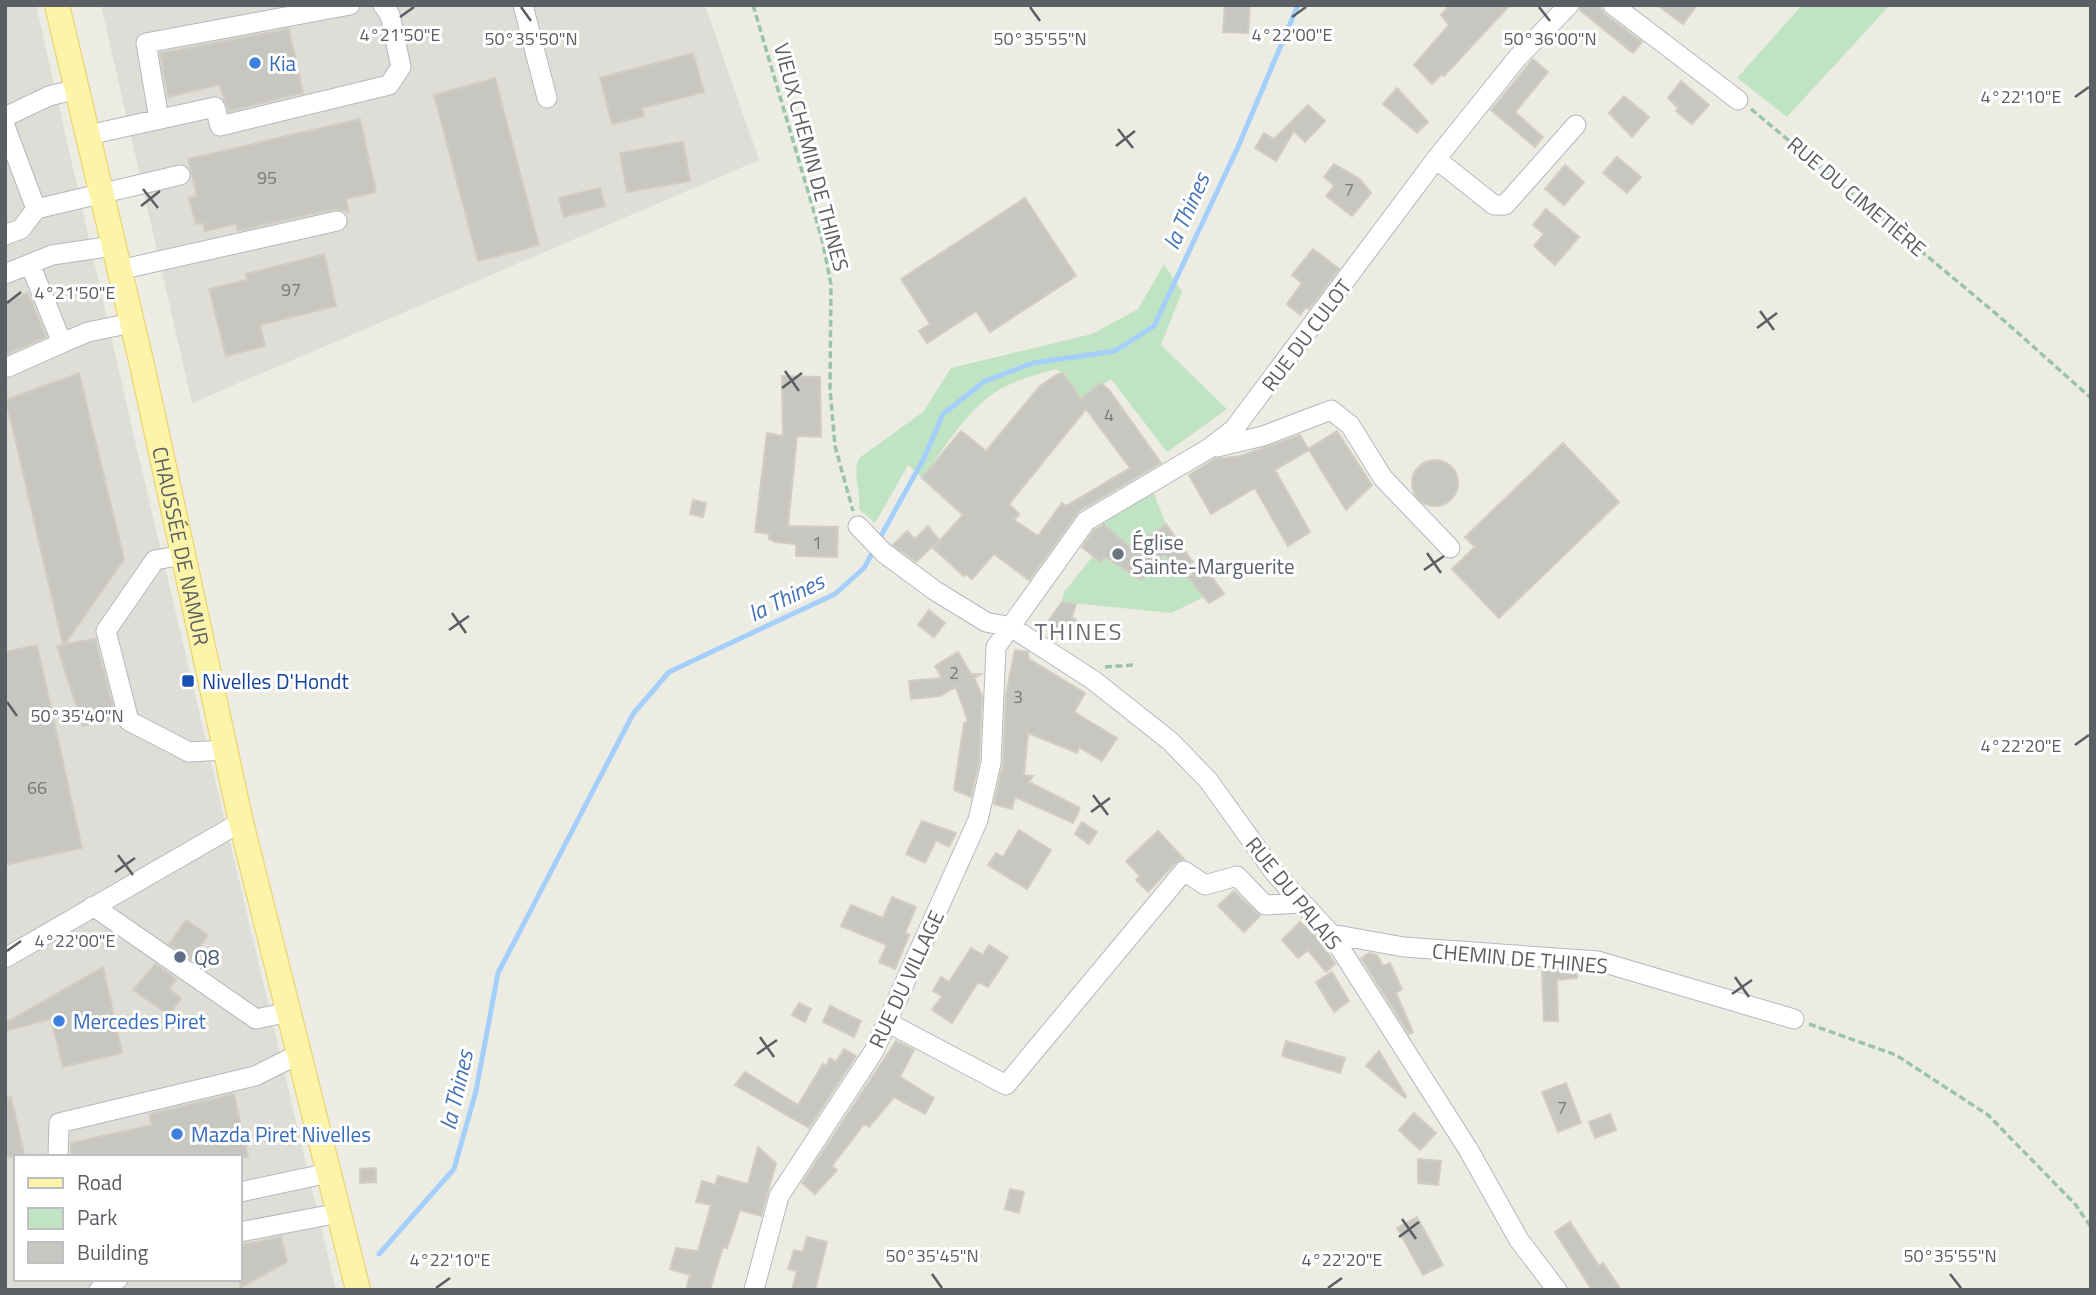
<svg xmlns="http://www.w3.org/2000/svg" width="2096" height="1295" font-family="'Titillium Web',sans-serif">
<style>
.industrial{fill:#dfddd7;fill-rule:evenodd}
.green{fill:#c0e4c3}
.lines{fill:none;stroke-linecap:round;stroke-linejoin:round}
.stream{stroke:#a4cffb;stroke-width:5}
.building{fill:#c8c6c0;stroke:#d1cec1;stroke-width:2;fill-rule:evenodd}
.minor-casing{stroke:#b5b8bd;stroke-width:21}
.major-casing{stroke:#ebcf5d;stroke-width:26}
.path{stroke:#9ac4a9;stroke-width:3.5;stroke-dasharray:7 3.5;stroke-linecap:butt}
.minor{stroke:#fff;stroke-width:19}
.major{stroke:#fcf5a9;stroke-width:24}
.ticks{fill:none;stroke:#5b5e63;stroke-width:2.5}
.shop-dot{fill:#3f7fe0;stroke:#fff;stroke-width:2.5}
.worship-dot{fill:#6b7280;stroke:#fff;stroke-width:2.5}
.transit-dot{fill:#1a4fb4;stroke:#fff;stroke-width:2.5}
.service-dot{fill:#5c6f8a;stroke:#fff;stroke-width:2.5}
.labels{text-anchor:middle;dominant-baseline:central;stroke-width:6;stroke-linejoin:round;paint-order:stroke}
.number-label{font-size:18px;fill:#76787a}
.shop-label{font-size:21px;fill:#366cbe;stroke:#fff;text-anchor:start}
.street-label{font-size:21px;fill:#5b5e63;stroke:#fff}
.worship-label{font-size:21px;fill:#5b616d;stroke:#fff;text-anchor:start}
.transit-label{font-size:21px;fill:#164399;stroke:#fff;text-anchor:start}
.service-label{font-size:21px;fill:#4e5e75;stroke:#fff;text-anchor:start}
.water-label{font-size:23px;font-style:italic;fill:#4573b5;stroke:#fff}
.quarter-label{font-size:24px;letter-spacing:2px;fill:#6c7075;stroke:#fff}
.ticks-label{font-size:18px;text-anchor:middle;fill:#5b5e63;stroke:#fff;stroke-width:6;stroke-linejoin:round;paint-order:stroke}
</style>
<rect width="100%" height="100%" fill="#edece3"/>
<path class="industrial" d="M5,5H36L132,428L336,1290H5ZM16,1157H240V1279H16Z
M101,5H705L759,160L192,403Z"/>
<path class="green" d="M1802,5H1890L1787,117L1737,78Z
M1164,264L1182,292L1161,345L1227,409L1167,452L1111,379L1081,399L1064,374L1056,369C1035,375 1012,381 994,393C964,414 944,449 922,478L908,465L875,523L859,509C861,491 852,475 859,458L923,412L951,368L1092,334L1138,309Z
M1152,489L1166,524L1150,535L1177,573L1183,570L1204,597L1171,613L1062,602L1064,592L1093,556L1100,562L1105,557L1141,580L1149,571L1131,548L1100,522Z"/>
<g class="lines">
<path class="stream" d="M878,541L923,460L943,414L985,381L1033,363L1115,351L1154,326L1238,147L1298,5
M379,1254L454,1169L476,1091L498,973L633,714L669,672L835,594L864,568L874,550"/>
</g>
<path class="building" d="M1225,5H1250L1248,33L1223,32Z
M1450,5H1510L1444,76L1442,74L1432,84L1414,65L1449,25L1441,15Z
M1581,5H1598L1606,15L1642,42L1633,53L1580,10Z
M1657,5H1697L1683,24Z
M289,29L303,93L229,111L219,85L168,97L160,53Z
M693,53L704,92L642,108L644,116L612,124L600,78Z
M1533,59L1548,72L1515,112L1543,137L1535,147L1491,110Z
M495,78L539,245L478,261L434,95Z
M1681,81L1709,105L1692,124L1676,111L1678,108L1668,98Z
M1397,88L1428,122L1417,133L1383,104Z
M1624,96L1649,117L1632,137L1609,113Z
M1308,105L1325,121L1305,142L1294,131L1276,161L1255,148L1264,133L1274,139Z
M360,119L376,192L346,199L349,212L334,209L238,231L236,224L205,231L203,223L196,224L189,198L197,196L188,159Z
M683,142L690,181L627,192L620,153Z
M1617,157L1641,177L1627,193L1603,173Z
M1334,164L1360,179L1371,193L1352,216L1326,196L1334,186L1324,177Z
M1565,165L1584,182L1564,205L1545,189Z
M600,188L605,206L564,217L559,198Z
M1025,198L1076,276L990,332L976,311L927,343L919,331L930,324L901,279Z
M1546,209L1579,237L1555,265L1534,246L1544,234L1533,225Z
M1313,249L1339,269L1309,309L1306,307L1300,315L1287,304L1302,283L1292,275Z
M324,254L336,306L260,325L265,346L226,356L209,289L247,280L246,274Z
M28,293L46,337L5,355V302Z
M79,373L124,559L65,644L95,639L116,718L83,726L57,646L63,645L6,400Z
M1058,374H1064L1081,399L1101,383L1109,390L1161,463L1079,511L1029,580L994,554L972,579L966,574L964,576L933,548L963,515L922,478L961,431L986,451L1040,386ZM1086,409L1130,468L1066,506L1062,503L1038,536L1014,520L1019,514L1009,504Z
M782,376L820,377L821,437L797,436L788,526L838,527L837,557L796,556V544L775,542L769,539V534L755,532L767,433L783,436Z
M1337,431L1372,485L1346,510L1309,450L1275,470L1310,532L1288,546L1255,488L1211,514L1189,475L1215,459L1240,456L1300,435L1308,449Z
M1563,443L1619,502L1499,618L1452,569L1475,547L1465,537Z
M1412 483a23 23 0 1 1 46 0a23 23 0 1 1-46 0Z
M693,500L706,503L703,517L690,514Z
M1166,524L1193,562L1178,574L1164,554L1141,580L1105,557L1101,562L1082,547L1094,530L1104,525L1132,548Z
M928,526L939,540L916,562L893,545L907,531L915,539Z
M1204,566L1224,594L1209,603L1188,577Z
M1062,602L1076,604L1072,617L1086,629L1080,641L1046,624Z
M929,610L945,623L934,637L918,625Z
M37,645L82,848L5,865V652Z
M1015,650L1028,652L1029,659L1085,693L1074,712L1117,738L1102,761L1079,747L1077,753L1028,733L1024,775L1033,776L1029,782L1080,808L1073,823L1015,797L1012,809L994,804L1003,764L1006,693Z
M958,652L971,674H981L974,678L982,696L979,761L971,797L954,790L964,723L968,722L956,687L940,696L911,699L909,681L942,678L935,666Z
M922,821L956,833L949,847L936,840L925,863L906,854Z
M1082,822L1097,832L1089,844L1075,834Z
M1019,830L1051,850L1027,889L988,865L996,853L1003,857Z
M1158,831L1184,859L1175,863L1148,892L1136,880L1140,876L1126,861Z
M1234,891L1260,916L1244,932L1218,906Z
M892,897L916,907L905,933L909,935L895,969L879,962L887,945L841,926L851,905L883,918Z
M186,920L208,935L191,959L169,944Z
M1300,922L1320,940L1335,964L1326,972L1308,950L1298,958L1282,940Z
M989,945L1008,957L988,987L978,982L952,1023L932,1010L942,996L933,991L941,977L949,982L971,948L983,955Z
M1369,953L1377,955L1383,966L1390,963L1402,989L1396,993L1413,1032L1409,1034L1361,958Z
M155,964L176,979L169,989L181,998L169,1015L133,990Z
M103,967L122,1053L63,1067L51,1019L5,1031V1023Z
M1542,969L1577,972V978L1557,980L1558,1021H1544Z
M1332,972L1349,1001L1334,1012L1316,982Z
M799,1003L811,1009L805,1022L792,1015Z
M830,1006L861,1021L854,1037L823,1022Z
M896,1041L914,1050L900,1077L934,1098L925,1114L894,1097L869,1127L864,1124L832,1166L837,1170L815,1194L802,1183Z
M1286,1041L1345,1058L1340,1073L1282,1056Z
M844,1049L856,1056L809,1128L735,1085L745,1072L798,1105L823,1064L826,1066L830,1058L836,1062Z
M1379,1051L1406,1096L1405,1098L1366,1066Z
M1566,1083L1581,1123L1558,1132L1542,1092Z
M234,1094L248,1157H71V1143L152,1125L149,1114Z
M11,1097L19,1132L25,1157H5V1098Z
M1414,1113L1436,1133L1420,1150L1399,1130Z
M1610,1114L1616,1130L1595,1138L1589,1122Z
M758,1147L776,1163L761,1216L740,1210L727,1248L723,1247L710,1290H686L690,1275L670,1269L676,1248L698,1251L711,1205L696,1202L702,1181L715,1185L718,1176L748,1184Z
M1418,1159L1441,1161L1438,1185L1418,1183Z
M376,1168V1182L360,1183V1169Z
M1010,1189L1024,1192L1019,1213L1005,1209Z
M1417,1217L1443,1265L1423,1275L1397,1228Z
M1570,1222L1599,1266L1603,1263L1621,1290H1592L1555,1232Z
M281,1237L287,1262L240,1288V1245Z
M807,1237L827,1242L815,1290H792L797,1271L788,1269L794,1250L803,1252Z"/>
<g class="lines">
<g class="minor-casing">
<path id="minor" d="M523,5L547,98
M1613,5L1738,100
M5,117L49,96L77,89
M159,119L146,43L350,5
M5,126L36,209L180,175
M88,135L215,107L220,126L389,85L401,67L390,15L383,5
M1436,159L1494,205H1505L1576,125
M5,235L21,229L36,209
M30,264L62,343L88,332L132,323
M119,270L337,221
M5,274L52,255L113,246
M8,367L62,343
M1217,447L1263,436L1331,410L1350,425L1383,478L1450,548
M858,526L884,553L934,590L986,622L1011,627L1093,680L1170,741L1208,780L1274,872L1331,934L1468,1149L1519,1240L1557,1290
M183,555L155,560L106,631L129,721L189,752L225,750
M93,906L256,1019L289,1012
M1331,934L1404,947L1598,961L1794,1019
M5,958L241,822
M887,1022L1006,1085L1184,871L1205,885L1237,876L1265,905L1300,903
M58,1157L59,1123L255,1076L299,1054
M240,1192L329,1173
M240,1232L339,1213
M99,1290L118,1279
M754,1290L779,1196L874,1051L978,820L991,763L996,647L1086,521L1208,449L1234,429L1436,159L1518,57L1569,5"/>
</g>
<g class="major-casing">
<g id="major">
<path id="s1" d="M57,5L142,365L241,822L358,1290"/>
</g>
</g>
<path class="path" d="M753,5L822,239L831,284L830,389L835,446L853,511
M1751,109L2000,317L2091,398
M1105,667L1133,665
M1809,1024L1896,1055L1988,1115L2075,1204L2091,1227"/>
<use href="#minor" class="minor"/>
<use href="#major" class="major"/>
</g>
<path class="ticks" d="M521,7L531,21M1030,7L1040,21M1539,7L1550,21M400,17L414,7M1292,17L1306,7M2075,97L2089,87M1118,129L1133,148M1116,146L1135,131M143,189L158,208M141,206L160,191M7,303L21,292M1760,311L1774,330M1757,328L1777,313M785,371L799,391M782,388L802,373M1427,553L1441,573M1424,570L1444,556M452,613L466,633M449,630L469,616M7,702L17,716M2075,745L2089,735M1093,795L1108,815M1091,812L1110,798M118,855L133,875M115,872L135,858M7,951L21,941M1735,977L1749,997M1732,994L1752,980M760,1037L774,1057M757,1054L777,1040M1402,1219L1416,1239M1399,1237L1419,1222M932,1274L942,1288M1950,1274L1961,1288M436,1288L450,1278M1328,1288L1342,1278"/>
<g class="shop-dot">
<circle cx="255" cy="63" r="7"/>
<circle cx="59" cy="1021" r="7"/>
<circle cx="177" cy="1134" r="7"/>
</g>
<circle class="worship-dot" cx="1118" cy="554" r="7"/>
<rect class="transit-dot" x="181" y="674" width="14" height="14" rx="3.5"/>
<circle class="service-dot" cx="180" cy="957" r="7"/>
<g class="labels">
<g class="number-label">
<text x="267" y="177">95</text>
<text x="1349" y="189">7</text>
<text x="291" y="289">97</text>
<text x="1109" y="414">4</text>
<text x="817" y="542">1</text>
<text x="954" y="672">2</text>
<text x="1018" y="696">3</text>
<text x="37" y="787">66</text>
<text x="1562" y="1107">7</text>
</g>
<g class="shop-label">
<text x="269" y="63">Kia</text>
<text x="73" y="1021">Mercedes Piret</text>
<text x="191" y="1134">Mazda Piret Nivelles</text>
</g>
<g class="street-label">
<text transform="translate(812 157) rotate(75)">VIEUX CHEMIN DE THINES</text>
<text transform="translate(1857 196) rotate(40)">RUE DU CIMETIÈRE</text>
<text transform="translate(1306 335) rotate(-53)">RUE DU CULOT</text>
<text stroke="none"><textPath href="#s1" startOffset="555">CHAUSSÉE DE NAMUR</textPath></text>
<text transform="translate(1294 893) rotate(51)">RUE DU PALAIS</text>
<text transform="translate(1520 958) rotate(5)">CHEMIN DE THINES</text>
<text transform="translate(906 979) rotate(-65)">RUE DU VILLAGE</text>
</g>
<g class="worship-label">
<text x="1132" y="542">Église<tspan x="1132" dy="24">Sainte-Marguerite</tspan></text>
</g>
<g class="transit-label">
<text x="202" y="681">Nivelles D'Hondt</text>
</g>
<g class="service-label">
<text x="194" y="957">Q8</text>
</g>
<g class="water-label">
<text transform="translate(1186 211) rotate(-66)">la Thines</text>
<text transform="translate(786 597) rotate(-26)">la Thines</text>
<text transform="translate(456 1090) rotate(-77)">la Thines</text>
</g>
<g class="quarter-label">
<text x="1079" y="631">THINES</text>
</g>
</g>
<g class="ticks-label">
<text x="400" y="41">4°21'50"E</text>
<text x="1292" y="41">4°22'00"E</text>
<text x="531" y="45">50°35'50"N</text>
<text x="1040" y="45">50°35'55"N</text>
<text x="1550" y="45">50°36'00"N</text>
<text x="2021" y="103">4°22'10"E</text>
<text x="75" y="299">4°21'50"E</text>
<text x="77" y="722">50°35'40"N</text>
<text x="2021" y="752">4°22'20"E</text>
<text x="75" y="947">4°22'00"E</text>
<text x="932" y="1262">50°35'45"N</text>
<text x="1950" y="1262">50°35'55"N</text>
<text x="450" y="1266">4°22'10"E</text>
<text x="1342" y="1266">4°22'20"E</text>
</g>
<rect width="2096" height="1295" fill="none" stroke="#5b5e63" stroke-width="14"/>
<rect x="14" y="1155" width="228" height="126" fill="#ffffff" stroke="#bdbfc1" stroke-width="2"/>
<rect x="28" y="1178" width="35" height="10" fill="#fcf5a9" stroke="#bdbfc1" stroke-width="2"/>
<text x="77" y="1190" font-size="21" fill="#5b5e63">Road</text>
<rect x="28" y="1208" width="35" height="21" fill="#c0e4c3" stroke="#bdbfc1" stroke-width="2"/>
<text x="77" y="1225" font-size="21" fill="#5b5e63">Park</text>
<rect x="28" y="1242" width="35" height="21" fill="#c8c6c0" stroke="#bdbfc1" stroke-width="2"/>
<text x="77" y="1260" font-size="21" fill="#5b5e63">Building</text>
</svg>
